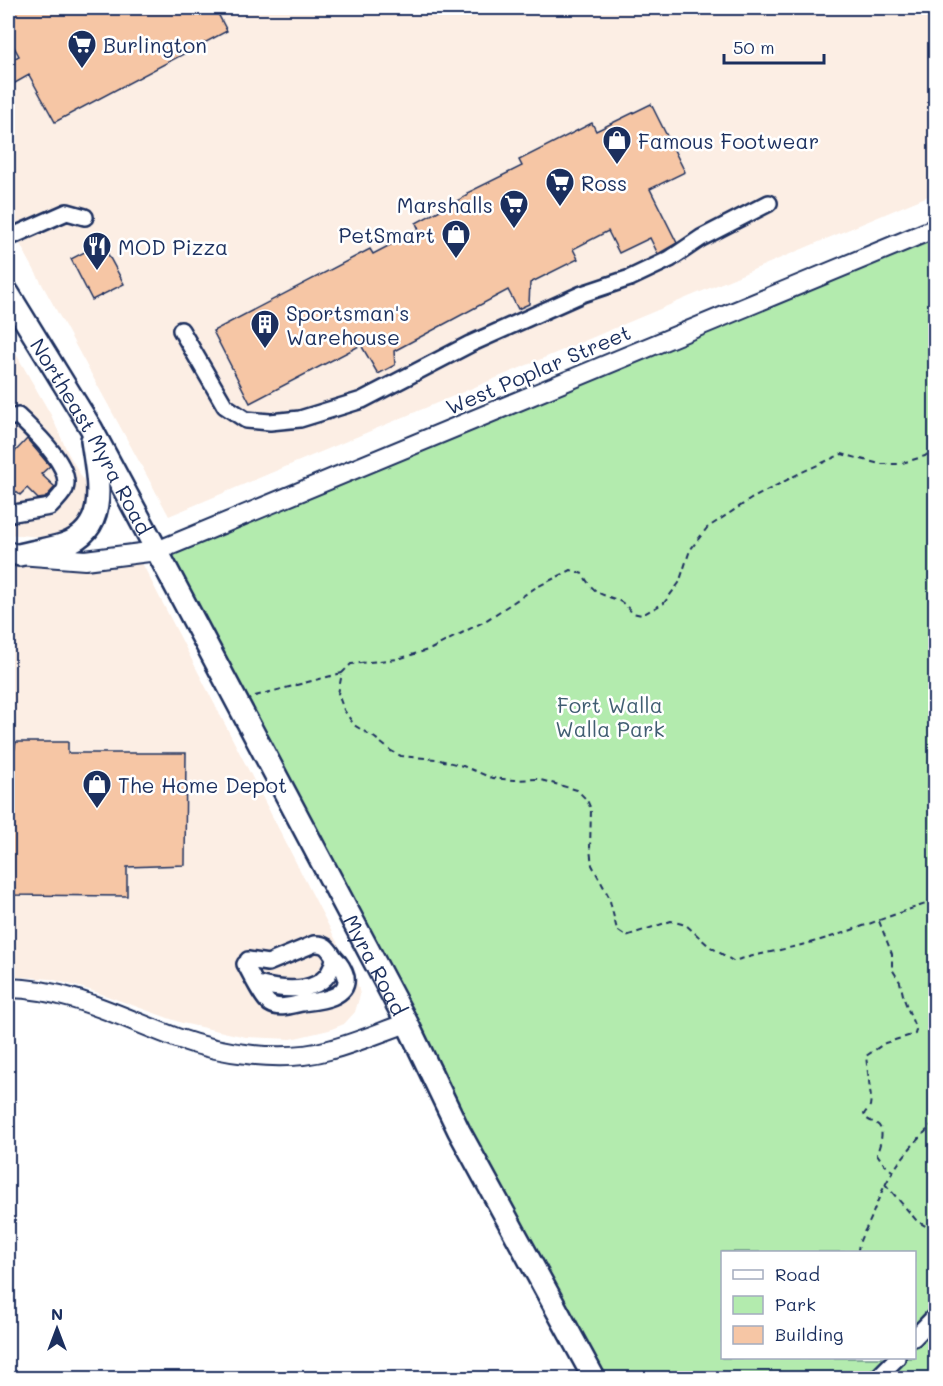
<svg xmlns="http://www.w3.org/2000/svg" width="943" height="1386" font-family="Mali,sans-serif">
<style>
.built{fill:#fceee4}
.green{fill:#b3ebae;stroke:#678d86;stroke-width:1.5;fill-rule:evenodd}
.building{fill:#f6c6a5;stroke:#1b2f5e;stroke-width:1.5}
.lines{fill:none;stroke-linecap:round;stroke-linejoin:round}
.minor-casing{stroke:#1b2f5e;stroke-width:20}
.major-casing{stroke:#1b2f5e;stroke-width:22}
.highway-casing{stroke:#1b2f5e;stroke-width:26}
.path{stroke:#1b2f5e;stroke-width:2;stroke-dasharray:6 4.5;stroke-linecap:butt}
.minor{stroke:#fff;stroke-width:15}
.major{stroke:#fff;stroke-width:18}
.highway{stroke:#fff;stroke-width:21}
.labels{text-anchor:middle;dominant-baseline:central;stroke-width:5;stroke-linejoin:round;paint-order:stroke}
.poi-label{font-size:21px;fill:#1b2f5e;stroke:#fff;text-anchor:start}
.street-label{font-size:21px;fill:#1b2f5e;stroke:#fff}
.park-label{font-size:21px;fill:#415e72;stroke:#fff}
</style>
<rect width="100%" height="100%" fill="#fff"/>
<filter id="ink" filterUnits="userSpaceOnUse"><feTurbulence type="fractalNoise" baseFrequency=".0167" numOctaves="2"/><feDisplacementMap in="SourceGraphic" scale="12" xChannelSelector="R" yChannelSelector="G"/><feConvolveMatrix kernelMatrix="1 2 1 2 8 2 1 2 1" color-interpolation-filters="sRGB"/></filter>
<g filter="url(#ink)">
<path class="built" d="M8,8H935V193L169,516L8,222Z
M8,340L51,415L68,453L84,481L87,496L85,517L66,532L41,537L8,534Z
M8,561L67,570H97L142,563L357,981L360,995L355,1012L344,1024L329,1030L291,1039L246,1037L182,1023L93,991L51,979L8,976Z"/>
<path class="green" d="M935,228V1378H594L157,551ZM722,1252H914V1358H722Z"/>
<path class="building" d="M8,8H215L227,31L55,122L29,75L8,87V62L19,56L8,36Z
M651,104L685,172L650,189L677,243L658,254L650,238L619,253L608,231L573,249L578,259L530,283L529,304L518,309L508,290L394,351L395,365L378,374L361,345L250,403L213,331L370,249L373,254L419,230L416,223L468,195L467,193L522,166L519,160L592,123L596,131Z
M102,243L124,284L92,300L71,259Z
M27,439L50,466L41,474L55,487L45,498L38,499L27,488L20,495L8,485V459Z
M16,742H68V753H186L185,865L127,867V896L8,895V752H14Z"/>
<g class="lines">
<g class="minor-casing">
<path id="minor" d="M8,238L67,212L85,217
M181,330L225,406L246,420L270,422L300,419L362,400L470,344L582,294L630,278L670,259L701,238L769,203
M8,418L18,416C32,430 73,466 65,489C62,495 55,502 50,507L8,514
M248,960L268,963L314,944C325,943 328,948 334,957
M245,964C251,974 261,997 270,1004C279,1010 292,1005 302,1003C316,1001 349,999 346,977C344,969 340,963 334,957C330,996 285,991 257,984
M914,1338L936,1315
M877,1378L897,1358"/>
</g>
<g class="major-casing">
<path id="major" d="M8,551L19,555L85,560L157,551L936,228
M8,988C70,989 120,1017 177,1038C222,1054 283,1063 329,1050C356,1043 381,1032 407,1023"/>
</g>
<g class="highway-casing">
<g id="highway">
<path id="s1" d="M8,293L91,428L157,551L407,1023L459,1131L594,1378"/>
<path d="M19,555C34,551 50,549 65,544C111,528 97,477 92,440"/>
</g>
</g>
<path class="path" d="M936,448L925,456L899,464H880L842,454L800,473L751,499L707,528L690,550L679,583L664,603L642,615L632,613C616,589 599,606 583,574L571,570L535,588L485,621L431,649L398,659L351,664L342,673L338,694L344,710L354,725L375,738L391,751L401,756L436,759L463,766L492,778L514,780L537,779L577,790L587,800L591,809L590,849L592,865L609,897L617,930L626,936L671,921L686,925L709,946L733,961C759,954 787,949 813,942C855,931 894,913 936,901
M255,696L342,673
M879,921L892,954V969L900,982L904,999L916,1030L915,1034L885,1043L866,1056L871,1098L870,1106L864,1114C867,1124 879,1120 881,1130C883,1137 879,1147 877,1154L884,1164L892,1171
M885,1184L917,1221L936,1232
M858,1252C858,1237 869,1227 873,1213C887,1174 906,1150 936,1121"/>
<use href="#minor" class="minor"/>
<use href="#major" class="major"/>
<use href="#highway" class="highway"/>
</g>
</g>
<defs>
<g id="supermarket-pin" transform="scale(1.5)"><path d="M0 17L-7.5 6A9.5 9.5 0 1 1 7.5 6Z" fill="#1b2f5e" stroke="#fff"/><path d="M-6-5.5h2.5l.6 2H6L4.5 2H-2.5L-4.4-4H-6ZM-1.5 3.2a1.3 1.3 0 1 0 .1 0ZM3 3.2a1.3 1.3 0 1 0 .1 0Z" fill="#fff"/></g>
<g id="shop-pin" transform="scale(1.5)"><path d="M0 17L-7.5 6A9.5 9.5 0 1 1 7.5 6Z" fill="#1b2f5e" stroke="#fff"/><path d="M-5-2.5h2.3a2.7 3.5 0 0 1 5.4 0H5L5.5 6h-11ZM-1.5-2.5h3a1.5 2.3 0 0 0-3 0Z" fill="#fff"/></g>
<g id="restaurant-pin" transform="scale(1.5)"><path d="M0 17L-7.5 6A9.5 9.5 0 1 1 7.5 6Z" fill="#1b2f5e" stroke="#fff"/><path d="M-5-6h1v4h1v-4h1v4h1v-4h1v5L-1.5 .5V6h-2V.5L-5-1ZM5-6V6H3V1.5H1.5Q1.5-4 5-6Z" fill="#fff"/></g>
<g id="building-pin" transform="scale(1.5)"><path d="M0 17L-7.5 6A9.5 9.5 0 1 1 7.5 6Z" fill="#1b2f5e" stroke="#fff"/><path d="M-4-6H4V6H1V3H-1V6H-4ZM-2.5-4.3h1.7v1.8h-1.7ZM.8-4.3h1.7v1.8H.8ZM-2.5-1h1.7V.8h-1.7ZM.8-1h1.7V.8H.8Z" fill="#fff"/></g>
</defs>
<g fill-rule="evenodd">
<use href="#supermarket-pin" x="82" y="44"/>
<use href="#shop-pin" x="617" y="140"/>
<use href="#supermarket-pin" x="560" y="182"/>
<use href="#supermarket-pin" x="514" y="204"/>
<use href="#shop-pin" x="456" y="234"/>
<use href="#restaurant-pin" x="97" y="246"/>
<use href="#building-pin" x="265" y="324"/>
<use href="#shop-pin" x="97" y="784"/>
</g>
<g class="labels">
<g class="poi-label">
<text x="103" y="44">Burlington</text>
<text x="638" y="140">Famous Footwear</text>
<text x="581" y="182">Ross</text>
<text x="493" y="204" text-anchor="end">Marshalls</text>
<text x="435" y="234" text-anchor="end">PetSmart</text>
<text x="118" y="246">MOD Pizza</text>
<text x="286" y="312">Sportsman's<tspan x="286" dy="24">Warehouse</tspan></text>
<text x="118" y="784">The Home Depot</text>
</g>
<g class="street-label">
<text transform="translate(538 369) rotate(-23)">West Poplar Street</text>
<text stroke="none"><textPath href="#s1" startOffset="166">Northeast Myra Road</textPath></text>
<text stroke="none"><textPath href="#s1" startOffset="766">Myra Road</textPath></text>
</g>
<g class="park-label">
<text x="610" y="704">Fort Walla<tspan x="610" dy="24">Walla Park</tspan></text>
</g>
</g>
<rect width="943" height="1386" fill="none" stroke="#fff" stroke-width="30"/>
<rect x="15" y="15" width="913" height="1356" fill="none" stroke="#1b2f5e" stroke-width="2" filter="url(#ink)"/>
<rect x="721" y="1251" width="195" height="108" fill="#ffffff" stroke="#a4acbf" stroke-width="1.5"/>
<rect x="733" y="1270" width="30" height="9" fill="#ffffff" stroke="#a4acbf" stroke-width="1.5"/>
<text x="775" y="1281" font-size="18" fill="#1b2f5e">Road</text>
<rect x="733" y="1296" width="30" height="18" fill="#b3ebae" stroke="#a4acbf" stroke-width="1.5"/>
<text x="775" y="1311" font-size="18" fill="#1b2f5e">Park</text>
<rect x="733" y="1326" width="30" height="18" fill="#f6c6a5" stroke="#a4acbf" stroke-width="1.5"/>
<text x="775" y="1341" font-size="18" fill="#1b2f5e">Building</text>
<g transform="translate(57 1329)" stroke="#ffffff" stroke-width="4.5" paint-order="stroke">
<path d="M0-4.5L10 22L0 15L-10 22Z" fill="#1b2f5e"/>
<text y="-9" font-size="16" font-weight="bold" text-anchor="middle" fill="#1b2f5e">N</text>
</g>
<path d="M724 54v9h100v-9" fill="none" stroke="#1b2f5e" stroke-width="3"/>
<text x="733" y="54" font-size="18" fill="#1b2f5e" stroke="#ffffff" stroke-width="4.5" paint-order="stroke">50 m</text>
</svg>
